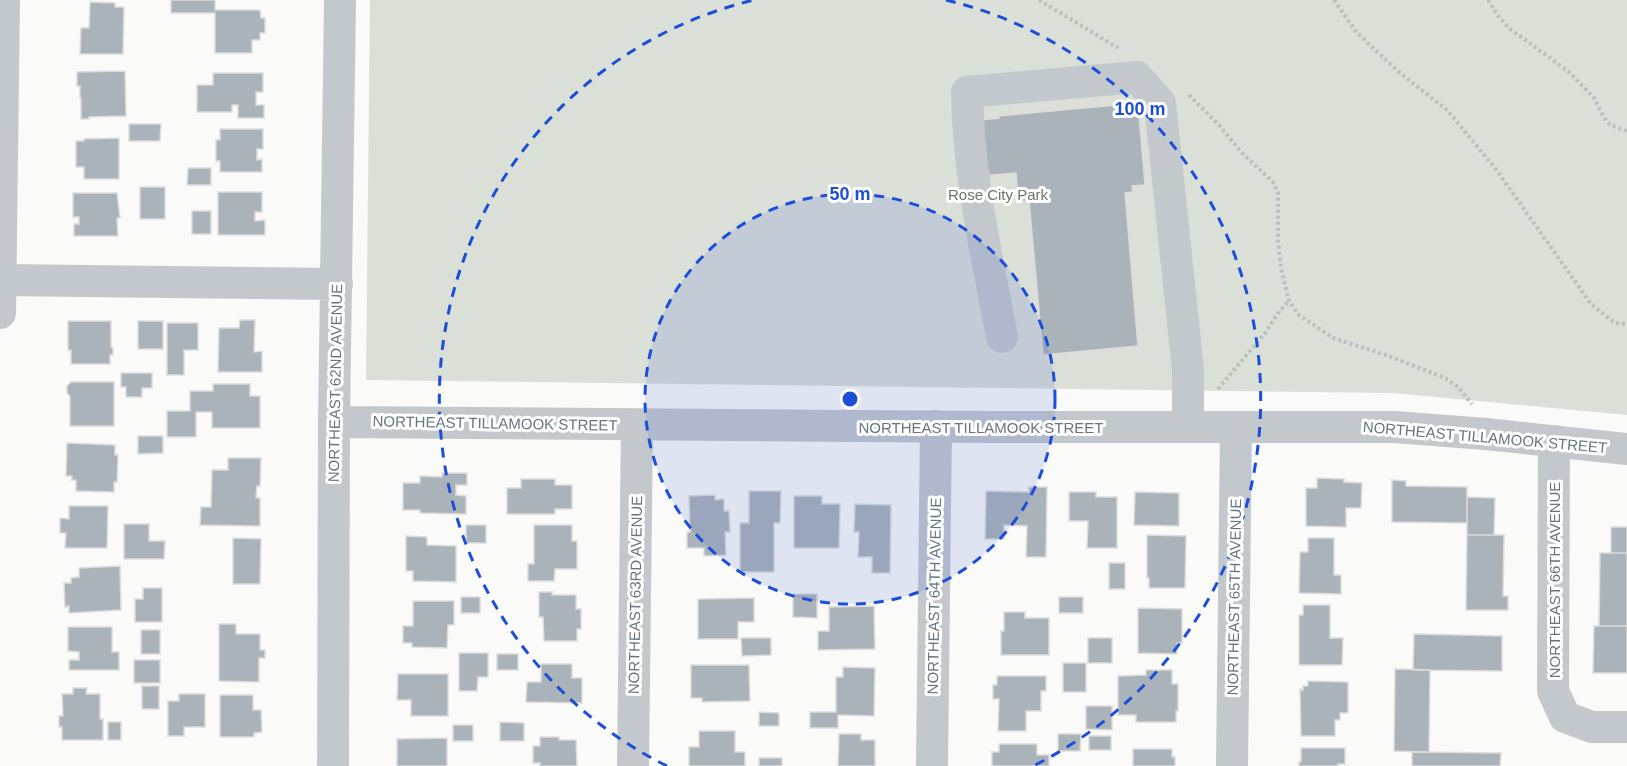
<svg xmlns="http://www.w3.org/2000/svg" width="1627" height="766" font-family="Helvetica,sans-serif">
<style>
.green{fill:#dadfd7}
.building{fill:#aab3b9;stroke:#dcdcda;stroke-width:1.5}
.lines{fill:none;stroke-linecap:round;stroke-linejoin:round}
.path{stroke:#bbbfc2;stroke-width:4;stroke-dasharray:3 3;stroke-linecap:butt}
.minor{stroke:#c3c8cc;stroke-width:32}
.ring{fill:none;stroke:#1d4ed8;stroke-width:3;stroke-dasharray:10 8}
.labels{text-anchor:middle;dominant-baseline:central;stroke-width:6;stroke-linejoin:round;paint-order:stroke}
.park-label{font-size:15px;fill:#687a64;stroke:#fff}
.street-label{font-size:15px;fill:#657683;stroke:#fff}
.centre{fill:#1d4ed8;stroke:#fff;stroke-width:3}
.ring-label{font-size:18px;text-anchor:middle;font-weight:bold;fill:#1d4ed8;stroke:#fff;stroke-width:6;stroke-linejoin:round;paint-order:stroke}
</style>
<rect width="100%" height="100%" fill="#fafaf8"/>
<path class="green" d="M370,0H1627V415L1393,393L366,380Z"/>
<path class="building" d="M171,0H215V10H260L261,18H265V33H260V40H252V53H215V13H171Z
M90,2L115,3V7H124L123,54H80L81,28H89Z
M125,71L126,116L89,117V119H81V98H80V86H77V72Z
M213,73H263V92H256V105H264V118H238V105H232V112H197V85H213Z
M1138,103L1145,185L1132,186L1133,192L1125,193L1138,346L1043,355L1029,201L1018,202L1016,173L981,176L979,120L999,118L998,116Z
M129,124H161L160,141H129Z
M220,129H263V149H257V160L262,159V172H220V161H216V140H220Z
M119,138V179H84V167H76V141H84V139Z
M188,168H211V185H187Z
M140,187H165V219H140Z
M218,192H262V212H255V221L265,220V235H218Z
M73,193H117L120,218H117L118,236H74V224H79V217H73Z
M192,211H211V234H192Z
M240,320H255L254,352L262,351V372H218L219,328H239Z
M68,321H111V347L113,348V355H110V364H71V350H68Z
M138,321H163V349H138Z
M167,323H198V350H184V375H167Z
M121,373H152V388H142V397H126V387H121Z
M71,382H114V426H70V396L67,393V386Z
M213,384H250V396H260V428H212V412H196V437H167V411H190V391H213Z
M138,436H163V453L138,454Z
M67,443L115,445V455H118L117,482H114V492L76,491V480H72V476H66Z
M228,458H261L260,486H257L256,498H260V526L200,525L201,507H211L212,470H228Z
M442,473H467V485H456V495L466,496V514L420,513V510H403V483H420V476L442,477Z
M1317,478L1344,479V482L1362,483L1361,508H1346V527L1306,526V488H1317Z
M521,479H555V485H572V509H555V514H507V488H521Z
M1392,480L1406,481V486L1467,487V523L1392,522Z
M1029,487H1047L1046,557H1026L1027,526L1004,525V539H985L986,491L1029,492Z
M749,491H781L780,523H774V572H740V523H749Z
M1069,492H1096V497H1117V548H1087L1088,521H1069Z
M1135,492L1179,493V526L1134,525Z
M715,495V500L724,499V511H729L730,532H725L726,555L704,556V548H687V532H690L689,496Z
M794,496H822V504H840L839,548H794Z
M1467,497L1495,498L1494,535H1467Z
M855,504L891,505L890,573H872V557H858L859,532H854Z
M69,506H108L107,548H65L66,533H60V518L69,519Z
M124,524H149V541H165L164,559H124Z
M466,525H486V543H466Z
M534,525H572V541H577V569H555L554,581H528V564H534Z
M1611,527H1627V553H1611Z
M1147,535L1186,536L1185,588H1149V578H1147Z
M1467,535H1504L1503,596H1508V610H1466Z
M406,536L427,537V545L456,546V582L413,581V571H406Z
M233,538L261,539L260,584H233Z
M1308,538H1334V575H1341V594L1299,593L1300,552H1308Z
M1600,553H1627V626H1599Z
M1109,563H1125V589H1109Z
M120,566L121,610L69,613V606L65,607L64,583H71V578L79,577V568Z
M143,588H162V622H135V599H143Z
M539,592H552V595H576V609H581V629H577V641H544L543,617H539Z
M793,594H817V618L793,617Z
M461,597H480V613H461Z
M1059,597H1083V613H1059Z
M754,598V622H738V639H698V599Z
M413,601H454V625H448L447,648L412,647V643H403V626H413Z
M1303,605H1330V638H1343L1342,665H1299V615H1303Z
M874,606L875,649L818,650V631H829V607Z
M1138,608L1182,609V643H1177V654L1138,653Z
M1004,612H1025V618H1049V655H1001V631H1004Z
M219,624H236V634H260V650H265V658H259V682L219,681Z
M1594,626H1627V673H1593Z
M68,627H112V652H119V670H69V660H79V652L68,651Z
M141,630H160V654H141Z
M1414,634L1502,636V671L1413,670Z
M741,638H771V655L742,656Z
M1088,638H1112V663H1088Z
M459,653H488V677H478L477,691H459Z
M497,654H518V670H497Z
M134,660H160V683H134Z
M1063,663H1086V692H1063Z
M541,664H572V678H582V703L526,702L527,682H541Z
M691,665H749L750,701L702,702V698H691Z
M843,667L875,668L874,716L838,715V728H810V712H836V677H843Z
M1395,669L1430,670L1429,752L1394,751Z
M1146,670H1172V684H1178V711H1176V722H1136V715H1118V676L1146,675Z
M398,674H448V716H411V700H397Z
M997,676H1046V691H1041V711H1026V731H998L999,699H993V685H997Z
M1308,681L1348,682V713H1340V720H1335V736H1301L1300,689L1303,690V686H1308Z
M142,686H159V709H142Z
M73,688H87L86,694H100V719H103V740H62V727H59V716H63L62,694H73Z
M179,694H205V727H184V736H168V701H179Z
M220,695H253V710H261L262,732L254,733V737H220Z
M1086,706H1112V730L1086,729Z
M759,712L779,713V726H759Z
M108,722H121V740H108Z
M500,722L524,723V741H500Z
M453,725H473V741H453Z
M699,731H735V752H745V766H689V747H699Z
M839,734H861V740H875V766H838Z
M1058,734H1081L1080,751H1058Z
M1089,736H1111V750H1089Z
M540,737H559V740H576L577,766H540V763H533V746H540Z
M447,738V766H397V739Z
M999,744H1037V755H1049V766H992V752H999Z
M1301,748H1345V764H1338V766H1299V762H1301Z
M1133,749H1172V757H1175V766H1133Z
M1412,752L1501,753L1500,766H1412Z
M759,758H782V766H759Z"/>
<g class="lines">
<path class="path" d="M1039,0L1118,48
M1334,0L1357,33L1400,73L1447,110L1495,168L1591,304L1615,323L1627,324
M1488,0L1499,17L1509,28L1569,72L1594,98L1603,116L1610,125L1627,131
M1189,95L1219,125L1242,153L1273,182L1278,193V240L1281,268L1289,301L1299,315L1333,338L1386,355L1445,378L1458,387L1472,404
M1218,389L1266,332L1278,313L1289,301"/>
<path class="minor" d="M0,280L337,284
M0,313L4,0
M1002,337C987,256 968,175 967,92L1137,77L1160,103L1188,370V427
M334,422L988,427H1394L1486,434L1627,449
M1554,441L1553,691L1565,717L1592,727H1627
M333,766L334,422L340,0
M633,766L637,425
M932,766L936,426
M1232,766L1236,428"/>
</g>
<circle cx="850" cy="399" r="205" fill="#1d4ed8" fill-opacity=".12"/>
<g class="ring">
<circle cx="850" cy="399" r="205"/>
<path d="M667 766A410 410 0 0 1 754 0M946 0A410 410 0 0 1 1033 766"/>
</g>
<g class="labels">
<g class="park-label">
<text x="998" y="194">Rose City Park</text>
</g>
<g class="street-label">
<text transform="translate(335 383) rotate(-89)">NORTHEAST 62ND AVENUE</text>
<text transform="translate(495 423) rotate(1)">NORTHEAST TILLAMOOK STREET</text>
<text x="981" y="427">NORTHEAST TILLAMOOK STREET</text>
<text transform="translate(1485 437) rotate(5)">NORTHEAST TILLAMOOK STREET</text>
<text transform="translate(1554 580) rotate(-90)">NORTHEAST 66TH AVENUE</text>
<text transform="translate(635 595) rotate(-89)">NORTHEAST 63RD AVENUE</text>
<text transform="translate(934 596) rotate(-89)">NORTHEAST 64TH AVENUE</text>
<text transform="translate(1234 597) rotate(-89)">NORTHEAST 65TH AVENUE</text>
</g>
</g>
<circle cx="850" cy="399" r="9" class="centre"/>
<g class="ring-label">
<text x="1140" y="115">100 m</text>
<text x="850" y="200">50 m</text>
</g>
</svg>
